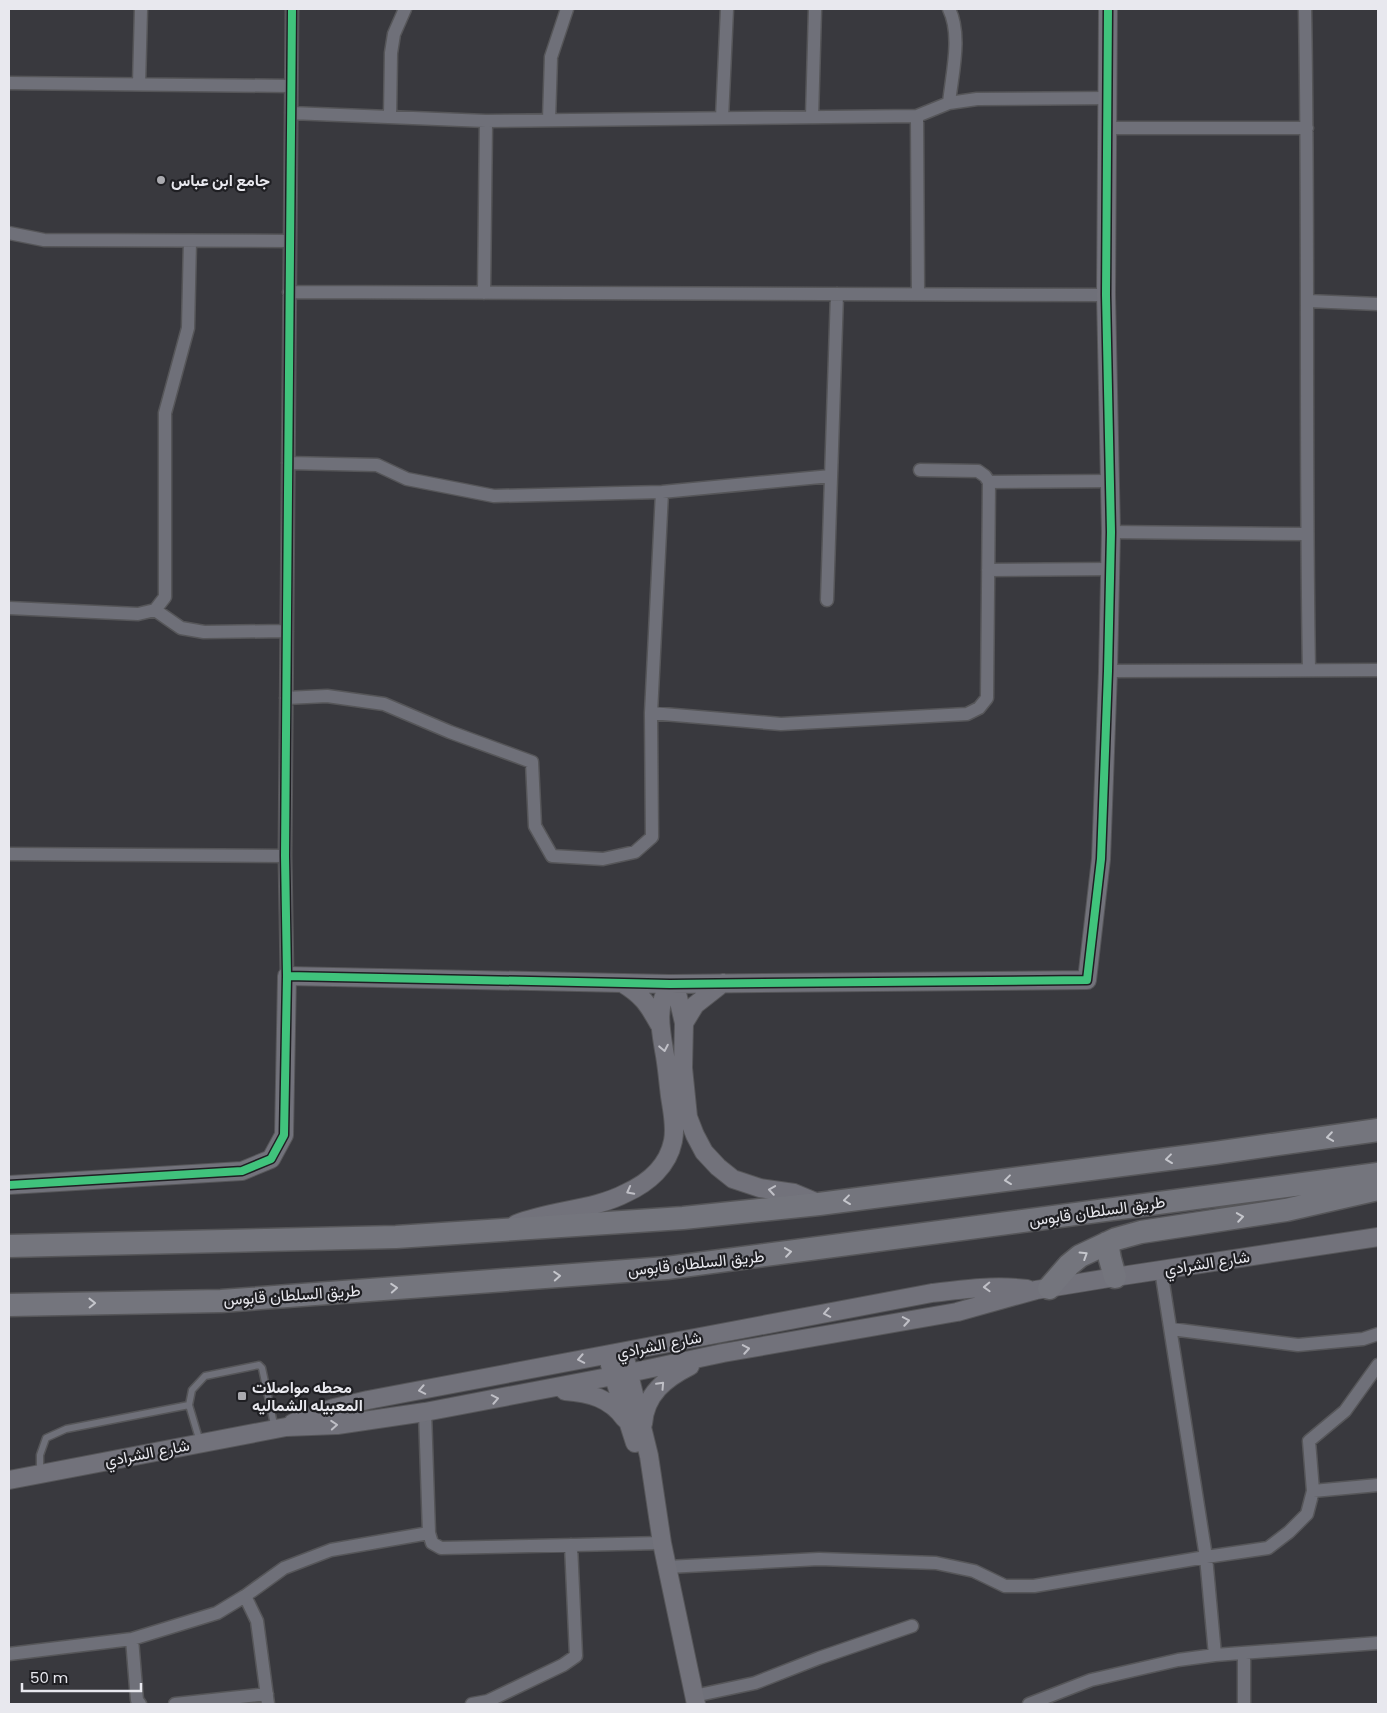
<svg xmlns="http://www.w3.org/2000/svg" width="1387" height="1713" font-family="Poppins,Vazirmatn,sans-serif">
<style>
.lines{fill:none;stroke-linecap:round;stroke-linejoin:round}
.lane-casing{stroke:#565659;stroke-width:9}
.street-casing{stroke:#565659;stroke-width:15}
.secondary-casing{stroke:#565659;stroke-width:20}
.highway-casing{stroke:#565659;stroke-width:25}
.lane{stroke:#6f7079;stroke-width:6}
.street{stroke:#6f7079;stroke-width:12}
.secondary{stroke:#72727b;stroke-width:18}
.highway{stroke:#74757d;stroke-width:22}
.cycleway-casing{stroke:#1f1f23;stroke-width:11}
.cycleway{stroke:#40c37c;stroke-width:8}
.oneway{stroke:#bfbfc6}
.oneway2{stroke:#c5c6cc}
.poi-dot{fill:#ababb0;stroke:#1f1f23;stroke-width:2}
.labels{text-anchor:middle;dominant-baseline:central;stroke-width:4.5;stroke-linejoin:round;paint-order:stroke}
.poi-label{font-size:16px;font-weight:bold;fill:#e8e8ee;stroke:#1f1f23;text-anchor:start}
.street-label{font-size:16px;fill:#e8e8ee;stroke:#1f1f23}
</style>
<rect width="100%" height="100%" fill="#39393e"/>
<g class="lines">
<g class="lane-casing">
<path id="lane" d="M189,1405L192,1390L205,1376L259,1365L262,1368L275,1429
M40,1473V1455L46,1438L66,1429L189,1405L200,1442"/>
</g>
<g class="street-casing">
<path id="street" d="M949,9C962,35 952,74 949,103
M1305,9C1309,229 1305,450 1309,670
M9,83L291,86
M139,84L141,9
M291,113L486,121
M917,116L918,294
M390,117L391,53L394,34L405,9
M812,117L815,9
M722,118L727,9
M549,120L551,57L567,9
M1107,128H1307
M9,233L44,240L290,241
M289,292L1106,295
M484,293L486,121L917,116L949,103L977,99L1108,98
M1308,301L1378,304
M288,463L377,465L407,479L494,496L662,492L831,476
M989,482L1110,481
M1111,532L1306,534
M988,570L1110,569
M827,600L837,294
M9,608L138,614L155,610L165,597V413L188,328L190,241
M155,610L181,628L204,632L287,631
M1108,671L1378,670
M286,698L327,696L384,704L450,732L532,762L535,826L552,856L603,859L635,852L652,837L651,713L662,492
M651,713L781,724L967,714L979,708L987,698L989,482L985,476L978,471L920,470
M9,854L285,856
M287,976L285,856L292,9
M1161,1270L1206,1557L1215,1655
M1171,1329L1298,1345L1363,1339L1378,1334
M425,1412L429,1533L432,1543L441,1548L662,1543
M1313,1491L1378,1485
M667,1567L819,1559L936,1563L974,1571L1005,1586H1034L1206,1557L1268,1548L1289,1532L1307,1514L1313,1491L1309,1441L1345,1411L1378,1365
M245,1596L257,1621L268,1704
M132,1639L137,1700L140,1704
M9,1654L132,1639L217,1613L245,1596L284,1568L331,1550L429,1533
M694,1696L755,1683L819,1658L912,1626
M175,1704L267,1694
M472,1704L488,1701L563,1665L576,1656L571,1545
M1029,1704L1091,1680L1178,1660L1215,1655L1378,1643
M1244,1704V1653"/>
</g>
<g class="secondary-casing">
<path id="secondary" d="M622,983C642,995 648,1004 659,1024
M723,983L695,1005L684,1023L683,1068L688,1117L695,1135L704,1152L718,1167L733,1179L760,1188L794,1193L818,1203
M9,1185L242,1171L271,1159L284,1135L287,976L670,984L1087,980L1101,859L1108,671L1111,532L1106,295L1108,9
M516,1224C551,1210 594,1210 626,1193C648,1183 668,1166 673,1141C676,1126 672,1110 670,1096C668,1080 667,1065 664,1050C660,1027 656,1005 670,984L677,993L684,1023
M626,1362L649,1456L662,1543L696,1704
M610,1365L635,1443
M565,1391C590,1393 610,1398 625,1419
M293,1423L334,1408L368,1400L932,1293C964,1289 995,1285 1027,1289
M643,1424C645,1394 666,1378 690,1366
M9,1480L286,1427L337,1425L425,1412L629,1373L723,1353L957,1312L1036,1290L1115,1277L1378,1237"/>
</g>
<g class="highway-casing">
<path id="highway" d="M1107,1243L1110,1259L1115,1277
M9,1246L396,1237L683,1218L819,1204L1215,1153L1378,1130
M1049,1288L1069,1265L1080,1256L1116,1239L1141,1232L1286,1210L1378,1189
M9,1305L221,1301L667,1268L1378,1174"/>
</g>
<use href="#lane" class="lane"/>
<use href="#street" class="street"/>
<use href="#secondary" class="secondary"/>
<use href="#highway" class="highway"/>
<g class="cycleway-casing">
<path id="cycleway" d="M287,976L670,984L1087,980L1101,859L1108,671L1111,532L1106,295L1108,9
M9,1185L242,1171L271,1159L284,1135L287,976L285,856L292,9"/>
</g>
<use href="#cycleway" class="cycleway"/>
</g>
<defs><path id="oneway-chevron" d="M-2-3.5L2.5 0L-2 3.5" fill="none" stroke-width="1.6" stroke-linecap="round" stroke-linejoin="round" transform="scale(1.25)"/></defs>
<g class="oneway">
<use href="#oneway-chevron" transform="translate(664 1048) rotate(79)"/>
<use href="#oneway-chevron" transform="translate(772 1190) rotate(-171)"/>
<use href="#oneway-chevron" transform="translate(630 1191) rotate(152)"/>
<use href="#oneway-chevron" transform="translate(987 1287) rotate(178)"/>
<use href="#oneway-chevron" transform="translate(827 1313) rotate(169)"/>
<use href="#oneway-chevron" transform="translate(906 1321) rotate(-10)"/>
<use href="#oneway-chevron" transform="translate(746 1349) rotate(-10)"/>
<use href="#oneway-chevron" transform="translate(581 1359) rotate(169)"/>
<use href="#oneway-chevron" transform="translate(661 1385) rotate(-47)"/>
<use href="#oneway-chevron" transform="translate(422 1390) rotate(169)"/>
<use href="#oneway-chevron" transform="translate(495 1399) rotate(-11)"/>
<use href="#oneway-chevron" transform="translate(334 1425) rotate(-4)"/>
</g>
<g class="oneway2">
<use href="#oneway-chevron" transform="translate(1330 1137) rotate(172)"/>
<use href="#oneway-chevron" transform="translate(1169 1159) rotate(173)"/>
<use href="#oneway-chevron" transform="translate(1008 1180) rotate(173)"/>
<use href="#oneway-chevron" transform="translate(847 1200) rotate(173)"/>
<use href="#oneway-chevron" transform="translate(1240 1217) rotate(-9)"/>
<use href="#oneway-chevron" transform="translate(788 1252) rotate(-8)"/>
<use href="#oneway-chevron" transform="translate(1084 1255) rotate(-32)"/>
<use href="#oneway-chevron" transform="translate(557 1276) rotate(-4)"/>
<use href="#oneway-chevron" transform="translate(394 1288) rotate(-4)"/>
<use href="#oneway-chevron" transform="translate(92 1303) rotate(-1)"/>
</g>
<g class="poi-dot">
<circle cx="161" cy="180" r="5"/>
<rect x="237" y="1391" width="10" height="10" rx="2.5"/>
</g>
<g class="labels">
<g class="poi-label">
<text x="171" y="180">جامع ابن عباس</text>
<text x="252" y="1387">محطه مواصلات<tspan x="252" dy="18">المعبيله الشماليه</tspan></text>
</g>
<g class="street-label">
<text transform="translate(1097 1211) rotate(-8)">طريق السلطان قابوس</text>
<text transform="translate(696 1263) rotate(-6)">طريق السلطان قابوس</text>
<text transform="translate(1207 1263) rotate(-9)">شارع الشرادي</text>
<text transform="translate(292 1295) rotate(-4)">طريق السلطان قابوس</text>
<text transform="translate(659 1345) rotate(-11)">شارع الشرادي</text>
<text transform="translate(147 1453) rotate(-11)">شارع الشرادي</text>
</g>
</g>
<rect width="1387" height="1713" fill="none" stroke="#e8e8ee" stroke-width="20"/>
<path d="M22 1683v8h119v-8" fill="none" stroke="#e8e8ee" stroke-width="2.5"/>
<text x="30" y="1683" font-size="15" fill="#e8e8ee" stroke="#1f1f23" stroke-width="4" paint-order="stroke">50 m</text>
</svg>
